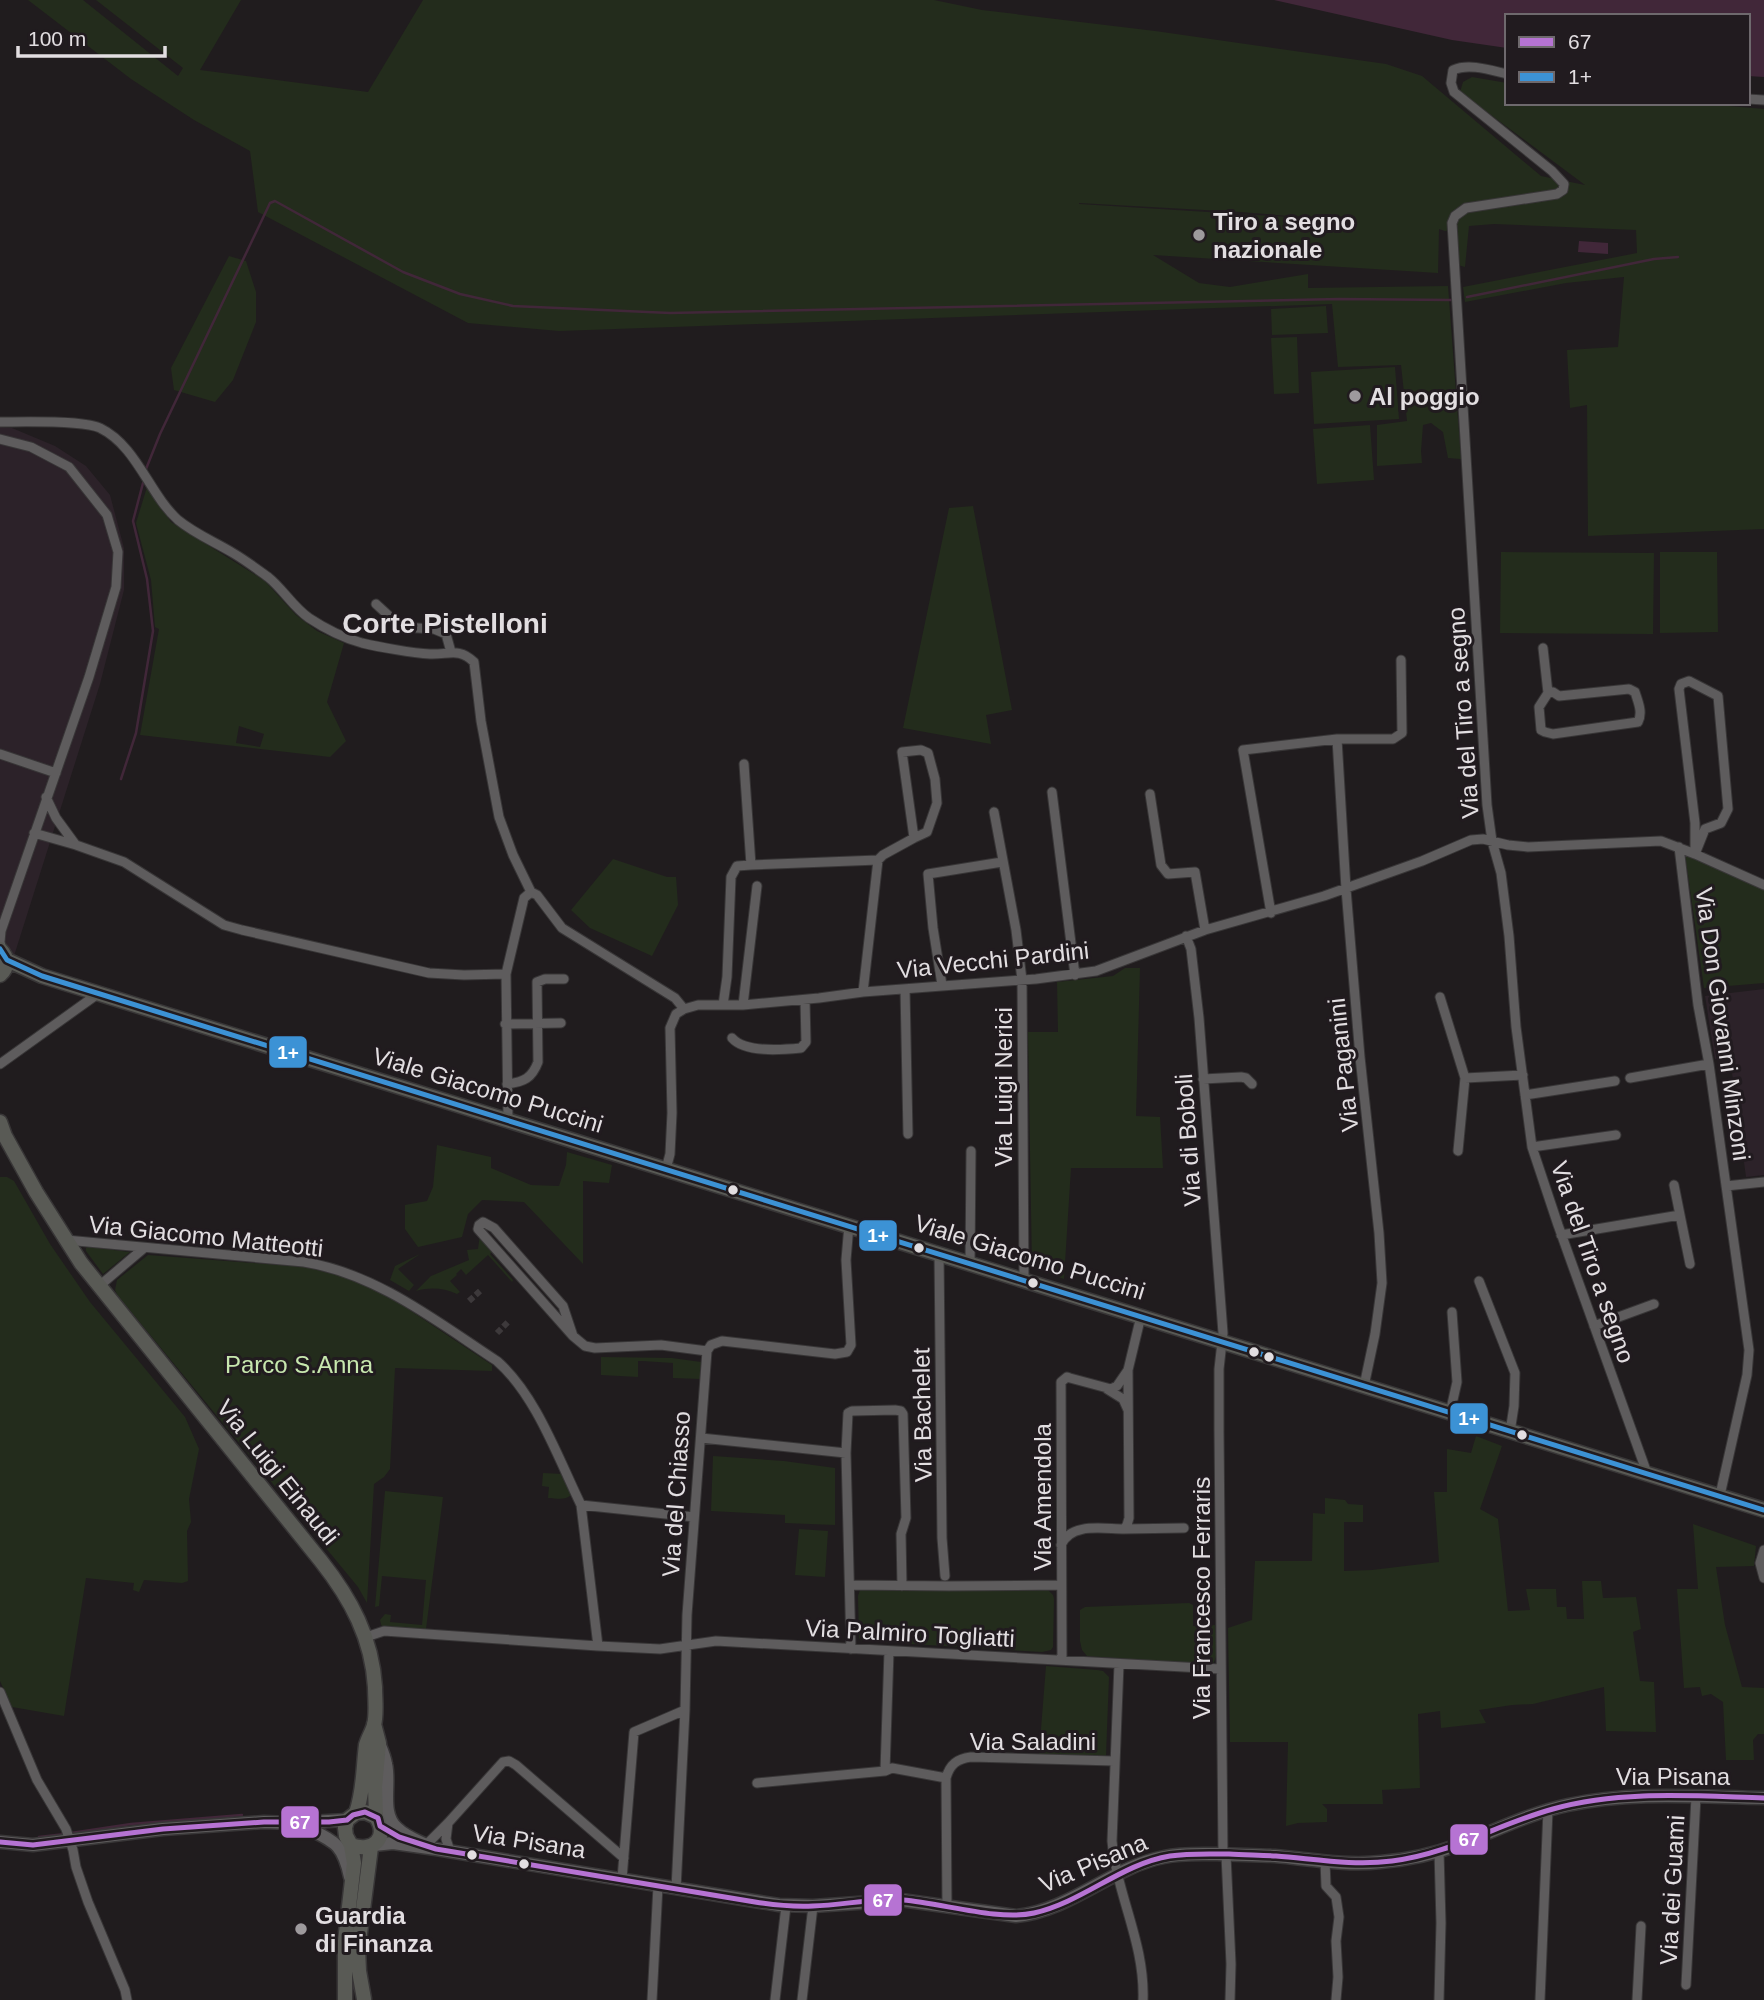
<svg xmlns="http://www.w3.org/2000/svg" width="1764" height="2000" font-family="Helvetica,sans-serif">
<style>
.built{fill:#2c2229}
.green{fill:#232c1c;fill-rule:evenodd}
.water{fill:#412739}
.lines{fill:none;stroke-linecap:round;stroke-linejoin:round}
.stream{stroke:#412739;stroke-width:2.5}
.pedestrian-tunnel{stroke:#3d393b;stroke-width:6;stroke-dasharray:6 3;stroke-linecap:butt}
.minor-casing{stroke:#383637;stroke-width:11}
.secondary-casing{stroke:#383637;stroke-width:15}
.primary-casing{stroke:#383637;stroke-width:17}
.minor{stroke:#5e5c5d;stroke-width:9}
.secondary{stroke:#5e5c5d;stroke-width:12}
.primary{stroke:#595a55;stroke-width:14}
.bus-1-casing{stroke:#211b1f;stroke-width:10}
.bus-2-casing{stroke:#211b1f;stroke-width:10}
.bus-1{stroke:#b673d3;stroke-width:5}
.bus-2{stroke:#3c92d5;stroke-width:5}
.poi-dot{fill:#9e9a9d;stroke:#211b1f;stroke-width:2.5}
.bus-dot{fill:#e2dee1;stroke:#211b1f;stroke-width:2.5}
.labels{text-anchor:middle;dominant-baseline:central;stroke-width:6;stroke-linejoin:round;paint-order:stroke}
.poi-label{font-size:24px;font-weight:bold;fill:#e2dee1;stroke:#211b1f;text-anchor:start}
.street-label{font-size:24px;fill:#e2dee1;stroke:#211b1f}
.park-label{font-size:24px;fill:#c7e7ae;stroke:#211b1f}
.quarter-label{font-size:28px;font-weight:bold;fill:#e2dee1;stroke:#211b1f}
.line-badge{stroke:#211b1f;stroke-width:2.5}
.badge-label{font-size:19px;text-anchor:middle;font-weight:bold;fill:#fff}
</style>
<rect width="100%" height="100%" fill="#201c1e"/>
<path class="built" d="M0,427L12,428L55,446L86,466L110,495L124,548V590L100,684L14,956L0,952Z
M1764,989V1175L1746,1177L1730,1058L1715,1059L1705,996Z"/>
<path class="green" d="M28,0H83L178,76L183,68L96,0H241L200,70L368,92L423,0H934L982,10L1155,31L1386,64L1422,76L1541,176L1585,185L1460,92L1463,82L1472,77L1507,83V103H1694L1764,109V529L1588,536L1587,405L1570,408L1567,350L1618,347L1624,277L1566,283L1465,302L1463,287L1637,253L1636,230L1494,224L1469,226L1465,267L1458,265L1456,229L1445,231L1439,229L1438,273L1153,255L1199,283L1230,287L1308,274V288L1448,286L1461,459L1448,458L1443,432L1431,423L1423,425L1421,451L1422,463L1377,466V425L1407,421L1401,365L1338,367L1332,304L559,331L468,323L258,212L250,151L194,120L131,79ZM1079,203L1240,212L1338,220L1079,204Z
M229,256L246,261L256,292V322L233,380L215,402L174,390L171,368Z
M1326,306L1328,333L1272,335L1271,309Z
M1297,337L1299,393L1274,394L1271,338Z
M1395,367L1399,419L1314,424L1311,372Z
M1370,425L1374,480L1317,484L1313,429Z
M147,487L171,522L265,581L296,615L317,631L344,643L327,702L346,741L330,757L140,735L159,629L155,627L151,580L136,523ZM239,726L264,734L260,747L236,743Z
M973,506L1012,710L986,715L991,744L903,728L949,508Z
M1501,552L1654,553L1653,634L1500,633Z
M1660,552H1717L1718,632L1660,633Z
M1685,854L1764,890V983L1704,988Z
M613,859L667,877H676L678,905L652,956L590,928L571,910Z
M1125,968H1140L1136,1116L1160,1117L1163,1168H1071L1064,1279L1032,1268L1028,1032H1058L1057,982L1113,976Z
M437,1145L491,1157V1168L531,1185L559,1186L566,1165L567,1152L612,1165L609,1183L583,1181V1264L524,1202L482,1200L468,1214L462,1237L418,1247L405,1229V1205L427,1201L433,1187Z
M0,1177H7L14,1181L50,1244L90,1302L185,1417L199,1449L189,1499L191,1522L187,1531L188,1581L182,1583L144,1580L139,1592L133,1590L134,1583L86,1578L64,1716L12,1707L0,1681Z
M476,1228L494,1250L490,1254L513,1280L512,1282L488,1255L466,1275L461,1269L456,1274L457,1275L450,1281L460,1292L457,1294C443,1288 431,1287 416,1291L431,1276L469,1260L467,1250L478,1249L480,1234L474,1233Z
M89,1247L130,1252L103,1274L86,1251V1248Z
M420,1254L398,1269L414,1285L409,1291L390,1280L395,1266Z
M148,1255L305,1267L357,1280L393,1299L492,1365V1371L395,1368L390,1469L384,1477L374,1484L367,1603L358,1587L118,1296L115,1290L117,1280Z
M601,1357L672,1358L701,1362L700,1379L673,1378V1363L642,1361H638V1377L601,1375Z
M1476,1436L1502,1446L1480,1509L1498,1519L1508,1611L1530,1610L1526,1589H1556L1557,1607H1566L1567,1619H1584L1582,1581H1601L1603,1598L1636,1597L1641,1629L1633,1632L1640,1681L1654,1682L1656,1732L1606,1731L1604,1687L1533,1704L1512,1705L1479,1710L1486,1723L1441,1728L1440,1711L1418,1714L1420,1788L1382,1790L1383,1804H1322L1327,1809V1822L1298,1823L1286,1826L1288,1742H1230L1228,1628L1252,1620L1255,1561H1312L1313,1513L1325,1514V1498L1345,1500L1348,1504L1363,1505V1522H1344V1571L1372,1570L1439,1562L1434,1492H1447V1449L1471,1453Z
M713,1456L784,1461L835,1468V1525L785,1523V1515L711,1511Z
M543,1473L563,1474L571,1495C565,1501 556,1498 548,1498L549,1487L542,1486Z
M385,1491L443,1497L426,1629L382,1628L380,1620L385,1614L391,1615L390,1622L422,1625L426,1580L382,1576L379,1606L375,1607Z
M1693,1524L1756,1546L1754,1566L1716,1567L1725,1625L1742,1687L1764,1688V1734H1758L1753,1740L1754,1760H1726L1723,1702L1711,1694L1702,1696L1700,1687L1684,1688L1677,1589H1698Z
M799,1529L828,1531L825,1577L795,1575Z
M864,1589L1048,1590L1053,1595L1054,1599L1053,1647L1051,1650L1042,1652L862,1641L859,1638L858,1596L860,1590Z
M1189,1603L1193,1605V1626L1215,1625C1216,1637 1220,1655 1212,1665L1087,1656L1082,1650L1080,1641V1610L1085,1607Z
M1046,1666L1097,1670L1103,1671L1109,1677L1106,1755L1104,1757L1039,1754Z"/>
<path class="water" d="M1274,0H1764V77L1748,76V16H1507V48L1452,40Z
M1579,241L1608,243V254L1578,252Z"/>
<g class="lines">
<path class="stream" d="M1467,297L1654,259L1678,257
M146,469L160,434L270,203L275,201L403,272L460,294L513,306L670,313L1339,299L1451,300
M121,779L136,733L153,631L147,579L133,521L143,483
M71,1833L131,1824L242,1815
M39,1837L65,1834"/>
<path class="pedestrian-tunnel" d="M469,1301L480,1291
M497,1333L508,1322"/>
<g class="minor-casing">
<path id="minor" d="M1507,74C1490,70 1469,63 1453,70L1451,83L1454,92L1552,171L1564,184L1563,190L1557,194L1466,208L1455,216L1452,223L1487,805L1492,841L1501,873L1509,936L1516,1027L1532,1147L1558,1225L1647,1473
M1748,99L1764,100
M0,422C23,422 82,420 100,428C137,446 149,494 178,520C195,534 215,542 233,553C245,560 257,569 268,577C283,589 293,607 309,618C324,628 344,638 362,643C379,647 412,653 430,654C448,655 459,647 474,662L481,721L499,817L513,855L531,892L537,895L562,928L675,998L684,1009
M0,439L31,447L69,467L107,515L118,552L116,587L89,677L1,931L0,942L2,951
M376,604L401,627L434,629L446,634L451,652
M1543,648L1548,693L1539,707L1541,730L1545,732L1553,734L1638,722C1643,712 1638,702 1635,692L1629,689L1559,696L1553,692L1548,693
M1689,681L1718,696L1728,809L1721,823L1705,829L1695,854V823L1679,689L1681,684Z
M1337,739L1346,889L1360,1057L1379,1233L1382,1283L1375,1334L1364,1386
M0,754L56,773
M744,764L751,865L878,860
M1052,792L1075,975
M1150,794L1161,865L1168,874L1195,872L1205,930
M46,797L56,818L75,844
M994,812L1016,930L1022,980L1024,1279
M34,833L76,845L124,862L224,925L242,930L429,973L464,975L506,974
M1679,847L1698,1005L1709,1064L1749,1350L1747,1375L1720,1495
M1271,913L1243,750L1337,739H1393L1402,733L1401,660
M1186,936L1191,949L1199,1018L1223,1333L1219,1369V1431L1223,1854
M942,985L933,928L928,874L1002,862
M905,989L908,1134
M863,992L878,860L883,855L914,838L902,752L921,750L928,753L935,779L937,803L927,832L914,838
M1440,997L1465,1078L1458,1151
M723,1005L727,977L731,877L737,866L751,865
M743,1005L757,886
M505,1024L561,1023
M732,1038C745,1053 781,1050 801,1048L806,1042L805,1000
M0,1064L99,993
M1465,1078L1523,1075
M1630,1078L1709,1064
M1203,1079L1241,1077L1246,1078L1252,1084
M507,1084C524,1082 532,1078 538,1062L537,982L545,979H564
M1525,1095L1615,1081
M508,1119L506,974L524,898L531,892
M1532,1147L1616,1135
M666,1169L670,1154L672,1113L670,1028L676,1014L684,1009L698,1005H743L819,998L863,992L1036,979L1096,971L1205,930L1324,896L1422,861L1471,840L1483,839L1508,845L1528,847L1661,841L1695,854L1764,885
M1726,1186L1764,1182
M1680,1215L1690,1264
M1561,1235L1680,1215L1674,1185
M66,1240L304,1262C377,1274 436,1321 497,1361C536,1395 558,1458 581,1505L694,1517
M939,1253L942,1538L945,1576
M970,1263L971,1151
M1479,1281L1515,1373L1514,1406L1510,1432
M98,1287L144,1248
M1594,1326L1654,1304
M573,1336L563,1306L494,1228L483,1222L479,1225L478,1229L573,1336L585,1346L595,1348L661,1345L707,1351
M1107,1389L1123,1399L1128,1410
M1450,1413L1457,1382L1452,1312
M701,1438L846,1453L851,1649
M846,1453L848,1413L852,1411L895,1410L901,1411L903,1414L906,1518L901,1534L902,1586
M581,1505L598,1646
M1124,1529L1184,1528
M1061,1545C1071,1522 1103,1529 1124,1529L1127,1525L1129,1518L1128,1370L1141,1316
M1764,1550L1760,1563L1764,1578
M850,1585L949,1586L1061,1585
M366,1637L384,1631L598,1646L660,1649L716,1641L1220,1669
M1062,1660L1061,1382L1067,1377L1070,1378L1111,1389L1117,1386L1128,1370
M1119,1664L1112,1841C1117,1896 1145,1943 1143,2000
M0,1692L37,1780L66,1829L73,1850L76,1867L88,1902L125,1990L127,2000
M885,1771L889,1651
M757,1783L885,1771L892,1768L946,1778
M448,1823L446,1839L450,1851
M426,1845L448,1823L503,1762L509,1761L516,1765L624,1858
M1439,1851L1441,1923L1439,2000
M1226,1855L1231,1964L1230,2000
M1325,1861L1326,1886L1336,1897L1339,1917L1336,1941L1338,1977L1336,2000
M622,1879L634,1732L685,1710L687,1615L707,1351L711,1345L722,1341L835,1354L847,1352L851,1345L846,1260L849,1225
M676,1889L685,1710
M947,1906L946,1778C950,1764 957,1759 971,1757L1114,1761
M1686,1985L1696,1797
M652,2000L658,1886
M775,2000L786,1906
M802,2000L813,1906
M1540,2000L1548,1810
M1637,2000L1641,1926"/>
</g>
<g class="secondary-casing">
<path id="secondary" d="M379,1743C382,1750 385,1757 386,1764C391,1784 380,1813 397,1828C405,1836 416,1840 426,1845
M307,1828C335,1842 343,1844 350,1877
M0,1842L33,1845L163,1829L264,1822L291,1823L347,1820
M374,1845L393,1843L436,1849L779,1905L813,1906L901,1900L1016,1916C1070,1911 1112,1867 1164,1857C1181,1853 1199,1854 1217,1854C1236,1855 1256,1855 1275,1856C1310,1859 1346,1866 1381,1862C1406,1860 1434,1854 1458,1845C1495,1831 1530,1813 1568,1805C1632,1791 1699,1797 1764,1798"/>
</g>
<g class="primary-casing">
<path id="primary" d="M0,949C8,957 9,967 0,975
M7,960L42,976L1764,1510
M0,1122L5,1136L36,1192L81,1263L321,1561C351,1599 372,1638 375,1687C375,1699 377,1714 374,1725C372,1732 368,1738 366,1745C363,1768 364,1790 356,1813
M374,1724L379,1743L375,1787L376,1817
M364,1999L359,1971L358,1949L371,1847
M345,2000V1941L354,1863L351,1845L346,1836L345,1828L347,1820L356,1813L365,1812L376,1817C389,1838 373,1853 351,1845"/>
</g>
<use href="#minor" class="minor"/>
<use href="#secondary" class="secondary"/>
<use href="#primary" class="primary"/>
<g class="bus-1-casing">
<path id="bus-1" d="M0,1842L33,1845L163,1829L264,1822H329L347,1820L353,1815L365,1812L378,1818L380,1826L399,1837L436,1849L755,1902C774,1905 793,1907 813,1906C843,1905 874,1898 903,1900C942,1903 998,1921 1034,1913C1083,1902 1121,1864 1170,1856C1189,1853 1209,1854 1229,1854C1244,1855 1260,1855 1276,1856C1315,1859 1353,1866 1392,1861C1450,1854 1498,1824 1553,1809C1621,1790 1694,1796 1764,1798"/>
</g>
<g class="bus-2-casing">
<path id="bus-2" d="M0,949L7,960L42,976L1764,1510"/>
</g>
<use href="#bus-1" class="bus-1"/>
<use href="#bus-2" class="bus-2"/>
</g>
<g class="poi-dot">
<circle cx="1199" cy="235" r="7"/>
<circle cx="1355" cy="396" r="7"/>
<circle cx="301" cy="1929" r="7"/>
</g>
<g class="bus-dot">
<circle cx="733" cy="1190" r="6"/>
<circle cx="919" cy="1248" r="6"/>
<circle cx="1033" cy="1283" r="6"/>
<circle cx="1254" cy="1352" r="6"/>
<circle cx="1269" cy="1357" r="6"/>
<circle cx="1522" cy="1435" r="6"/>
<circle cx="472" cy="1855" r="6"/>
<circle cx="524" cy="1864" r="6"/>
</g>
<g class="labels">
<g class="poi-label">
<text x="1213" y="221">Tiro a segno<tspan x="1213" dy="28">nazionale</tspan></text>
<text x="1369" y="396">Al poggio</text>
<text x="315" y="1915">Guardia<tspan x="315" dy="28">di Finanza</tspan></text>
</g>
<g class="street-label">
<text transform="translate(1463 713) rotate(-94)">Via del Tiro a segno</text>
<text transform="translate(993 960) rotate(-6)">Via Vecchi Pardini</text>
<text transform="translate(1723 1024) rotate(82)">Via Don Giovanni Minzoni</text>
<text transform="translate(1343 1065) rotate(-96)">Via Paganini</text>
<text transform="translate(1003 1087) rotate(-90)">Via Luigi Nerici</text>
<text transform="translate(488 1090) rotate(17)">Viale Giacomo Puccini</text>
<text transform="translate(1188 1140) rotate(-94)">Via di Boboli</text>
<text transform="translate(206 1236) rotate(6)">Via Giacomo Matteotti</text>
<text transform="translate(1030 1257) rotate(17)">Viale Giacomo Puccini</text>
<text transform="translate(1593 1262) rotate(71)">Via del Tiro a segno</text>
<text transform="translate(922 1415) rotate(-91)">Via Bachelet</text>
<text transform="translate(278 1472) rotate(51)">Via Luigi Einaudi</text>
<text transform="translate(676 1494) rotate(-86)">Via del Chiasso</text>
<text transform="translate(1042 1497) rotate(-90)">Via Amendola</text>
<text transform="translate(1201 1598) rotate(-90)">Via Francesco Ferraris</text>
<text transform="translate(910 1633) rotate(3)">Via Palmiro Togliatti</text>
<text x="1033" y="1741">Via Saladini</text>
<text x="1673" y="1776">Via Pisana</text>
<text transform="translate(529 1841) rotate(9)">Via Pisana</text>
<text transform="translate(1093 1863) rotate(-23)">Via Pisana</text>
<text transform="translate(1672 1890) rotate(-87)">Via dei Guami</text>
</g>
<g class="park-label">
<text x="299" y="1364">Parco S.Anna</text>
</g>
<g class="quarter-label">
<text x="445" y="623">Corte Pistelloni</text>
</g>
</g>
<g class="line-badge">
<rect x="268" y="1035" width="40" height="34" rx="7" fill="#3c92d5"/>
<rect x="858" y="1219" width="40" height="33" rx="7" fill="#3c92d5"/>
<rect x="1449" y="1402" width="40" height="33" rx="7" fill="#3c92d5"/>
<rect x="280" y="1805" width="40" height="34" rx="7" fill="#b673d3"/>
<rect x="1449" y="1823" width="40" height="33" rx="7" fill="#b673d3"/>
<rect x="863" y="1883" width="40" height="34" rx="7" fill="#b673d3"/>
</g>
<g class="badge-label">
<text x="288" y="1059">1+</text>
<text x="878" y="1242">1+</text>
<text x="1469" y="1425">1+</text>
<text x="300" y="1829">67</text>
<text x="1469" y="1846">67</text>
<text x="883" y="1907">67</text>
</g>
<rect x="1505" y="14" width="245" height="91" fill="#211b1f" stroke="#6e696d" stroke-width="2"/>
<rect x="1519" y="37" width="35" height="10" fill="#b673d3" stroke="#6e696d" stroke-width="2"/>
<text x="1568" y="49" font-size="21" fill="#e2dee1">67</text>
<rect x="1519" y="72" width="35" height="10" fill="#3c92d5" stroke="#6e696d" stroke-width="2"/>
<text x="1568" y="84" font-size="21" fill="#e2dee1">1+</text>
<path d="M18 46v10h147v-10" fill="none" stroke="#e2dee1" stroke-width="3.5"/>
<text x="28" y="46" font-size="21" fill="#e2dee1" stroke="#211b1f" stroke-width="5" paint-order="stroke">100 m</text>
</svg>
